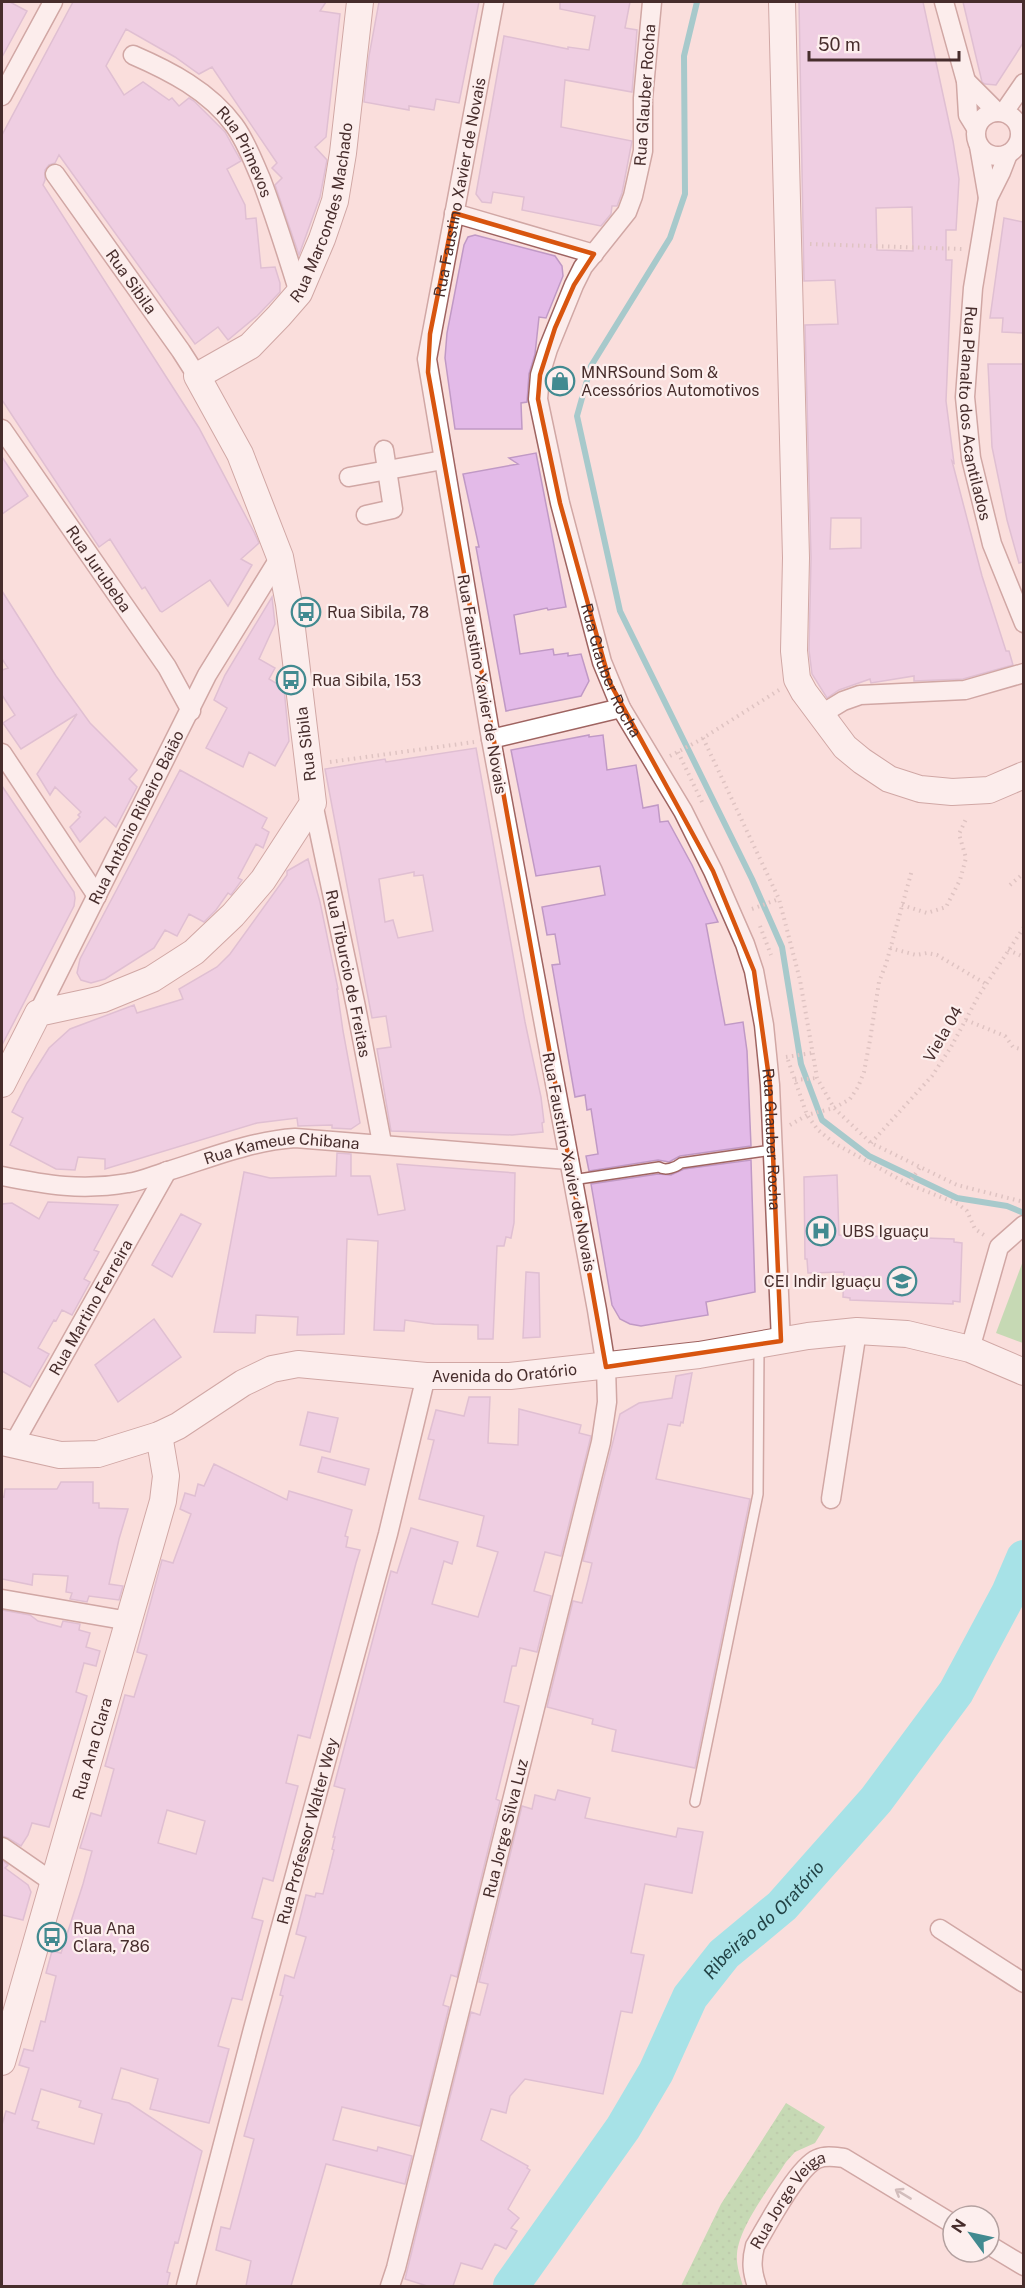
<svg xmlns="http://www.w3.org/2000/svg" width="1025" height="2288" font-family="'Public Sans',sans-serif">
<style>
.grass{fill:url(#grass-dots)}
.pitch{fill:#88d383}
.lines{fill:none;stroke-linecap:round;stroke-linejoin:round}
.stream{stroke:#44afb7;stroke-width:6}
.river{stroke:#43e7f3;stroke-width:36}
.building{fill:#e3bae8;stroke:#c099c5;stroke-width:1.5;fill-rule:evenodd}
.lane-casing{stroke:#9f6461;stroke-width:12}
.street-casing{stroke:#9f6461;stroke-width:21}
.secondary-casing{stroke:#9f6461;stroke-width:28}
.path{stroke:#bfa3a2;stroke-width:4;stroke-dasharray:1.5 4.5;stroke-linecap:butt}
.lane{stroke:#fff;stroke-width:9}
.street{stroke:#fff;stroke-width:18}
.secondary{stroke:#fff;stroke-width:26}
.oneway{stroke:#a39696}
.marked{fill:none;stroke:#d8550f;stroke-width:4.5;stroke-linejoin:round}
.labels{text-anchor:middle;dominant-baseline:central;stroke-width:4.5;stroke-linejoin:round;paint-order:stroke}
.street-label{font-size:16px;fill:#472d2c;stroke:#fdefee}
.poi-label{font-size:16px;fill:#472d2c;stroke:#fdefee;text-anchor:start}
.water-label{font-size:18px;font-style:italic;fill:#234447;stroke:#fdefee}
</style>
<defs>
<pattern id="grass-dots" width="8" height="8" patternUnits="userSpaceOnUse" patternTransform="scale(1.5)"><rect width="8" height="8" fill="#88d383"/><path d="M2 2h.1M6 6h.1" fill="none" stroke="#77b571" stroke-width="1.8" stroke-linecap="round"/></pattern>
</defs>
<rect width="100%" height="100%" fill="#fadedc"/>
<path class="grass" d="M786,2103L825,2127L815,2143L795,2152L786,2162C771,2186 739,2226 737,2254C736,2265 740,2276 743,2286H681L721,2204Z"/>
<path class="pitch" d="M1023,1261L1024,1343H1023L996,1333Z"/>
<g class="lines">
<path class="stream" d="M697,2L684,56L685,194L670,238L591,366L577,416L620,611L752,879L782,947L801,1064L822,1120L869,1156L957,1198L1007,1206L1024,1213"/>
<path class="river" id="s1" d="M511,2286L623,2128L656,2072L690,1997L724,1954L782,1906L876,1800L956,1692L1009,1593L1024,1558"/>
</g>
<path class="building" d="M2,2H10L27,11L2,57Z
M73,2H326L320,11L340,14L326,137L315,147L327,160L320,197L299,255L275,185L282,178L272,168L277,163L212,67L199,74L175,57L126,29L106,66L124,95L143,82L169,100L172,98L179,106L189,98L194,101L225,132L241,161L227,169L245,205L246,219L256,218L261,268L275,267L280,283V292L257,316L228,340L218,327L195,344L59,155L55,163L49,165L45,170V180L43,185L199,428L254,532L259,543L241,559L252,565L228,606L210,580L162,612L160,611L145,587L142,589L110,539L99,547L2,400V135Z
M379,2H479L459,103L436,99L434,110L409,106V110L364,102L369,56Z
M560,2H630L625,28L637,30L632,92L565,80L561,127L632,141L622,193L617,206H612L611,214L601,226L522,210L524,197L493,192L491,203L482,202L476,194L504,36L568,49V47L589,50L595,16L560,9Z
M799,2H923L953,141L959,179L956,230H946V260H952L946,401L954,463L952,461L982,576L1006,651H1009L1013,665L963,679L914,681V676L871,683L870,679L839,690L827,698L812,674L809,650L811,558L805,325L838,324L835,280L804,281ZM912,207L913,251L877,250L876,208ZM831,518H861V548L830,549Z
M963,2H1023V43L996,85L985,84L982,82Z
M1004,218L1023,222V333L1002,332L1003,318H990Z
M475,235L555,256L562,266L563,276L546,318L539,317L535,354L529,374L527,402L521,403L522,429H455L445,358L447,333L464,245L468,237Z
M988,364H1023V562L1019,563L1007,520L992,447Z
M536,453L566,607L548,610L547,608L514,615L520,654L553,649L554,655L568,653V656L581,654L589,681L581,696L506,711L476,547H479L463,474L518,464L509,458Z
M2,457L28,496L2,514Z
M2,591L56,676L90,723L137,770L129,779L137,787L116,827L105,817L80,842L70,827L80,817L78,815L81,812L55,787L50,795L37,774L77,714L21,749L3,723L15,715L2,695V670L8,668L2,659Z
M272,597L275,624L259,659L275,668L269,679L284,688L289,741L275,766L249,752L243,767L206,748L227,708L214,700L225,675Z
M589,735V737L603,735L607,770L636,765L643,808L658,805L660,822L668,821L692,865L718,922L706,924L725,1025L743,1022L747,1051L751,1146L680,1156L669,1162L658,1160L589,1171L586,1156L598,1154L591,1109L587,1110L585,1095L575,1097L552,965L560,964L555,934L547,935L542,907L605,895L600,866L536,876L511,750Z
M476,748L525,1022L541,1097L544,1122L542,1123L543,1132L512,1135L391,1131L377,1049L391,1047L386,1016L372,1018L325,769L385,759L386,762ZM414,872V876L423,875L433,931L398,938L393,920L385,922L379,879Z
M180,770L267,818L262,828L269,832L263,848L256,844L238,878L242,880L231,895L228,893L216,910L204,922L189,914L177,936L165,930L154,948L105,979L91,983L81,980L77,973L80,959Z
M2,786L74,892L75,898L74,906L2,1045Z
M308,859L320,902L338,989H337L343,1031L360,1123L351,1129L332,1128V1125L298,1126L297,1118L257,1123L105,1169V1159L78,1157L75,1170L56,1169L10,1145L23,1118L12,1112L27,1083L49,1048L70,1029L134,1005L137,1013L183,999L179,989L217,967L230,954L287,875V871Z
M337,1153L351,1154V1176H370L378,1215L405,1210L397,1164L515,1173L514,1223L511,1238L506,1237L504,1246H497L493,1339H478V1325L434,1324L405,1320L404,1331L374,1330L378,1241L347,1239L344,1334L297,1335L298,1317L256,1315L255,1333L214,1332L244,1172L270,1178L336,1176Z
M751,1160L755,1292L706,1302L708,1315L641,1326L630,1324L620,1319L612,1305L591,1184L658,1174L671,1175L684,1169Z
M837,1175L839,1235L954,1239V1242L962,1243L960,1302L953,1301V1304L850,1300V1298L843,1297L844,1272L808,1273L807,1259H805L804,1177Z
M48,1202L118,1205L94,1250L99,1252L84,1279L90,1282L72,1315L62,1310L56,1321L54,1320L38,1348L49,1354L30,1387L2,1371V1204L12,1203L39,1219Z
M181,1214L201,1224L172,1277L152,1265Z
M526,1272L539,1273L540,1337L523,1338Z
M154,1319L181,1357L118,1402L95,1365Z
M692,1373L683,1423L681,1422L680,1426L668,1424L656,1479L750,1499L695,1768L612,1751L616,1730L592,1724L593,1719L547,1707L573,1601L582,1603L588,1580L592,1563L583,1561L620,1414L639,1403L672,1398L676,1376Z
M469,1397H490L488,1443L518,1445L519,1409L581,1425L579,1433L591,1436L561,1556L545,1552L534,1591L551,1596L537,1652L520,1648L516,1666H512L504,1702L519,1706L496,1799L500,1801L457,1977L451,1975L443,2005L449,2007L420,2126L342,2107L333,2140L377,2151L378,2147L412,2156L405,2184L326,2164L291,2286H246L251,2261L216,2250L221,2227L230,2229L254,2139L244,2136L283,1996L280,1995L285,1975L294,1978L306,1937L296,1934L306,1895L315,1897L316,1893L323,1894L334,1850L332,1849L335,1837H333L345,1789L334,1786L391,1571L397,1573L411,1528L458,1542L452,1564L444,1561L432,1604L478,1617L498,1552L477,1546L484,1516L419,1499L434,1440L428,1439L436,1410L464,1416Z
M308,1412L338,1418L330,1452L300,1445Z
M322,1457L369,1469L365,1485L318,1472Z
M214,1464L287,1500L289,1491L352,1510L345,1536L348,1537L346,1547L360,1550L356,1563L310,1738L298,1735L286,1783L298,1786L273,1881L263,1878L252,1918L263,1921L242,2000L232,1998L218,2046L229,2049L209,2123L150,2109L158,2079L121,2068L112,2099L129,2103L202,2151L178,2243L175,2242L167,2272L170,2273L167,2286H2V2125L6,2111L15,2114L29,2068L19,2065L24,2049L33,2051L41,2021L45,2022L56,1976L46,1973L52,1951L61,1953L83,1884L92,1851L80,1848L91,1813L101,1816L114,1769L105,1766L125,1695L134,1697L147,1655L137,1652L162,1560L173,1563L191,1514L180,1509L185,1493L195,1496L198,1484L204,1486ZM167,1810L205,1821L196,1854L158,1843ZM41,2089L81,2101L79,2107L102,2114L94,2144L37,2128L39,2122L32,2120Z
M61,1482H93V1503H99V1508L128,1509L119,1539L109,1584L123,1586L119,1600L89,1596L87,1602L70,1599L72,1593L66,1592L68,1576L33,1574L32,1585L2,1579V1496L4,1497L5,1489H57Z
M2,1610L30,1615L38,1621L61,1627L63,1621L80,1624L79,1630L90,1633L86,1647L100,1651L96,1666L84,1663L76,1692L87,1696L49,1827L32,1823L28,1835L21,1846L8,1838L2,1836Z
M558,1790L590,1798L585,1818L676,1837L678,1828L703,1832L692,1893L645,1884L631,1953L644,1955L632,2013L621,2011L603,2094L525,2079L510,2096L506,2113L491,2109L481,2140L528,2166L527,2168L530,2170L508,2209L519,2218L511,2228L517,2231L506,2249L495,2244L482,2269L461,2263L453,2286H427L405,2279L471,2012L480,2015L488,1984L479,1982L522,1806L532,1809L535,1795L555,1800Z
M2,1860L8,1865L5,1868L28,1885L31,1892L23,1920L2,1915Z"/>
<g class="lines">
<g class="lane-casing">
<path id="lane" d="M572,1180L659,1167C665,1171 675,1168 681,1163L772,1150
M695,1802L758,1494L759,1347"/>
</g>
<g class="street-casing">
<g id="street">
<path id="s2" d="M652,2L643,98V151L633,196L627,212L583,267L574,285L548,349L540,375L538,399L560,503L602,662L621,708L683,811L713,871L745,944L754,971L764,1025L770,1085L781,1341"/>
<path d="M944,2L966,81L968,115L976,128"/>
<path id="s3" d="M133,55C170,71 209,91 234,125C246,141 253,161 261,179C275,216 287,254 299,293"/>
<path d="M966,81L997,112"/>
<path d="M2,96L53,2"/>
<circle cx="998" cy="134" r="22"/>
<path d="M1004,112L1024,83"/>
<path d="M979,146L988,198"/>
<path id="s4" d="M1008,154L1001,172L988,198L973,288L965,397L971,458L992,544L1024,623"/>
<path id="s5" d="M55,174L181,351L197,376"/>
<path d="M454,213L594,254"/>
<path id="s6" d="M2,429L167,667L191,711"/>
<path d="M349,477L443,460"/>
<path d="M366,515L393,509L384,450"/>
<path d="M820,715L843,701L860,695L965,690L1024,673"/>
<path d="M491,739L621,708"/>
<path d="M2,753L97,896"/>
<path id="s7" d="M313,803L356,1007L382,1143"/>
<path id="s8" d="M38,1013L207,675L280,557"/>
<path id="s9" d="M2,1176C47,1185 82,1191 128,1183C142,1181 155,1175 168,1171C210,1158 251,1141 295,1138L569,1160"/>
<path d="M970,1349L999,1247L1024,1225"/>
<path id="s10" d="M13,1445L167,1171"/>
<path d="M831,1499L857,1331"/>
<path d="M2,1599L129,1621"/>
<path d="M2,1847L54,1883"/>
<path d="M940,1929L1024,1983"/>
<path d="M989,2245L1024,2266"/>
<path id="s11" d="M186,2286L253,2029L388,1534L426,1376"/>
<path id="s12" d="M390,2286L396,2268L601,1442L607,1402L606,1367L597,1310L491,739L427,359L494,2"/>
<path id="s13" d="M757,2286C752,2272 751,2261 755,2246C767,2226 797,2168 817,2159C826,2155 835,2157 844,2158L953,2224"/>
</g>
</g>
<g class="secondary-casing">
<g id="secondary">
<path d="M782,2L796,558L794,651L797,679L804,692L845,747L862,761L889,779L920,789L952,792L989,790L1024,775"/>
<path id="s14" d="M2,1084L38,1013L103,999L152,979L194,952L233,915L263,880L313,803L289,604L280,557L240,454L197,376L250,346L279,316L299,293L322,239L335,201L343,153L360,2"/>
<path id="s15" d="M2,1442L60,1455L98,1454L159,1435L178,1426L243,1383L272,1369L298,1364L426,1376H510L699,1355L808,1336L857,1331L907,1334L970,1349L1024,1372"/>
<path id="s16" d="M2,2062L163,1501L166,1476L159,1435"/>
</g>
</g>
<path class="path" d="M810,244L962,249
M703,738L779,899L800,980L817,1078L834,1108L871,1143L957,1185L1024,1202
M678,752L702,802
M670,756L700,740L779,690
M330,762L474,742
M1010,885L1024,873
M902,905L927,913L946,907L960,880L966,858L959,834L966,819
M752,909L779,899
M760,926L771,955
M890,948L916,955L927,953L937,955L986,984
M1008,950L1024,957
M966,1020L1005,1036L1013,1047L1024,1050
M786,1057L812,1053
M788,1060L807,1115L818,1130L834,1143L908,1184L958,1204L967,1211L975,1229L987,1237
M795,1080L817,1078
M790,1125L807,1115L834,1108L850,1099L858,1087L864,1072L870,1040L879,982L886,964L912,870
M871,1143L932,1076L951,1047L979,995L1024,927
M908,1184L921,1166"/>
<use href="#lane" class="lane"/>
<use href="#street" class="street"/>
<use href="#secondary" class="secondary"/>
</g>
<defs><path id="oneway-shaft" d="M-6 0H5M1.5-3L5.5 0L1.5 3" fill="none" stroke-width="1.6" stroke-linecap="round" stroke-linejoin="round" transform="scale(1.5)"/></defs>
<use class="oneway" href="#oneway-shaft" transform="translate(903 2194) rotate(-149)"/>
<path d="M0 0H1025V2288H0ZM454,213L594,254L574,285L555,328L540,375L538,399L560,503L610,683L713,871L754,971L770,1085L781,1341L606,1367L428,372L430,334Z" fill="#fadedc" fill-opacity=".55" fill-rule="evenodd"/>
<path class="marked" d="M454,213L594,254L574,285L555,328L540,375L538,399L560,503L610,683L713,871L754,971L770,1085L781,1341L606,1367L428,372L430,334Z"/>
<defs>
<g id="shop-ring" transform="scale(1.5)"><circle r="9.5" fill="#fdefee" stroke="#428a90" stroke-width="1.5"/><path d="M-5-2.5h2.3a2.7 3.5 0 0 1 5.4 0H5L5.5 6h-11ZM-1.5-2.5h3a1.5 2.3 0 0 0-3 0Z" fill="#428a90"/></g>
<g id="bus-ring" transform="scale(1.5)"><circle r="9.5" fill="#fdefee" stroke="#428a90" stroke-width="1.5"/><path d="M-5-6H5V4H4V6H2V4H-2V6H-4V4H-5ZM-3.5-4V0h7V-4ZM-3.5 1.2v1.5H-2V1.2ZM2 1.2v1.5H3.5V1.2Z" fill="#428a90"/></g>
<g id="hospital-ring" transform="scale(1.5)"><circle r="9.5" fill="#fdefee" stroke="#428a90" stroke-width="1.5"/><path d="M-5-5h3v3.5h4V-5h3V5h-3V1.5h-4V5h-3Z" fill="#428a90"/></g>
<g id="school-ring" transform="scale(1.5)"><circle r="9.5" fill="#fdefee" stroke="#428a90" stroke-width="1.5"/><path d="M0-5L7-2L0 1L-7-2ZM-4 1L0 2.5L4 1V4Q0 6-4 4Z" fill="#428a90"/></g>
</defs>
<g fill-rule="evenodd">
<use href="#shop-ring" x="560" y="381"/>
<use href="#bus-ring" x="306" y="612"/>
<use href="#bus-ring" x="291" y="680"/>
<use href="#hospital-ring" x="821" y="1231"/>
<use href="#school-ring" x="902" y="1281"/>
<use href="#bus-ring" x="52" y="1937"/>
</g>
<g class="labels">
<g class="street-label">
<text transform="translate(645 95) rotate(-86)">Rua Glauber Rocha</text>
<text stroke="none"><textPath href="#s3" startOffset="153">Rua Primevos</textPath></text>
<text stroke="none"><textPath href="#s12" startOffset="2144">Rua Faustino Xavier de Novais</textPath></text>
<text stroke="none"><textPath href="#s14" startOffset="1106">Rua Marcondes Machado</textPath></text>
<text stroke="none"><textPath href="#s5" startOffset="132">Rua Sibila</textPath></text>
<text stroke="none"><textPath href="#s4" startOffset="266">Rua Planalto dos Acantilados</textPath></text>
<text stroke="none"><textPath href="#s6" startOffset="170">Rua Jurubeba</textPath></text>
<text stroke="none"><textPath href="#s2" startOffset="705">Rua Glauber Rocha</textPath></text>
<text transform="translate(482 684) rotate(80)">Rua Faustino Xavier de Novais</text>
<text transform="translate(306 744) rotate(-97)">Rua Sibila</text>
<text stroke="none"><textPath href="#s8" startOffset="219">Rua Antônio Ribeiro Baião</textPath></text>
<text stroke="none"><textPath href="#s7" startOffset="174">Rua Tiburcio de Freitas</textPath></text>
<text transform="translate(943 1034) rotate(-60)">Viela 04</text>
<text stroke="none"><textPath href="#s2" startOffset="1209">Rua Glauber Rocha</textPath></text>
<text stroke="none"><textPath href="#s9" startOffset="286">Rua Kameue Chibana</textPath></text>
<text transform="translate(569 1162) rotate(79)">Rua Faustino Xavier de Novais</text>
<text stroke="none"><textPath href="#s10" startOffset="158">Rua Martino Ferreira</textPath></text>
<text stroke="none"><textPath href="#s15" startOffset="526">Avenida do Oratório</textPath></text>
<text stroke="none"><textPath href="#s16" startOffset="326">Rua Ana Clara</textPath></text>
<text stroke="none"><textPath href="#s12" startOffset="472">Rua Jorge Silva Luz</textPath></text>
<text stroke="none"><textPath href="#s11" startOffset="471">Rua Professor Walter Wey</textPath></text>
<text stroke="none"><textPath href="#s13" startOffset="98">Rua Jorge Veiga</textPath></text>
</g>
<g class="poi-label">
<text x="581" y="372">MNRSound Som &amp;<tspan x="581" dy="18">Acessórios Automotivos</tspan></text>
<text x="327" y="612">Rua Sibila, 78</text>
<text x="312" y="680">Rua Sibila, 153</text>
<text x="842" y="1231">UBS Iguaçu</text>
<text x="881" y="1281" text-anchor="end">CEI Indir Iguaçu</text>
<text x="73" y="1928">Rua Ana<tspan x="73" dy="18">Clara, 786</tspan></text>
</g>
<g class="water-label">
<text stroke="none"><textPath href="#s1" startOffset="448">Ribeirão do Oratório</textPath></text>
</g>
</g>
<rect width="1025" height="2288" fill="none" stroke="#472d2c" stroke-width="6"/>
<g transform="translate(971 2234) rotate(303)"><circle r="28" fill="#fdefee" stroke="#b4a1a0" stroke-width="1.5"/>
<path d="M0-4.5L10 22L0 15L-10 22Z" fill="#428a90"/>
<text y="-9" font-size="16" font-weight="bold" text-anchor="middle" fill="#472d2c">N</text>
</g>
<path d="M809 51v9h150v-9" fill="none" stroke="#472d2c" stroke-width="3"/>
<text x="818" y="51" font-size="18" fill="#472d2c" stroke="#fdefee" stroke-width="4.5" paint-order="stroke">50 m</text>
</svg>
